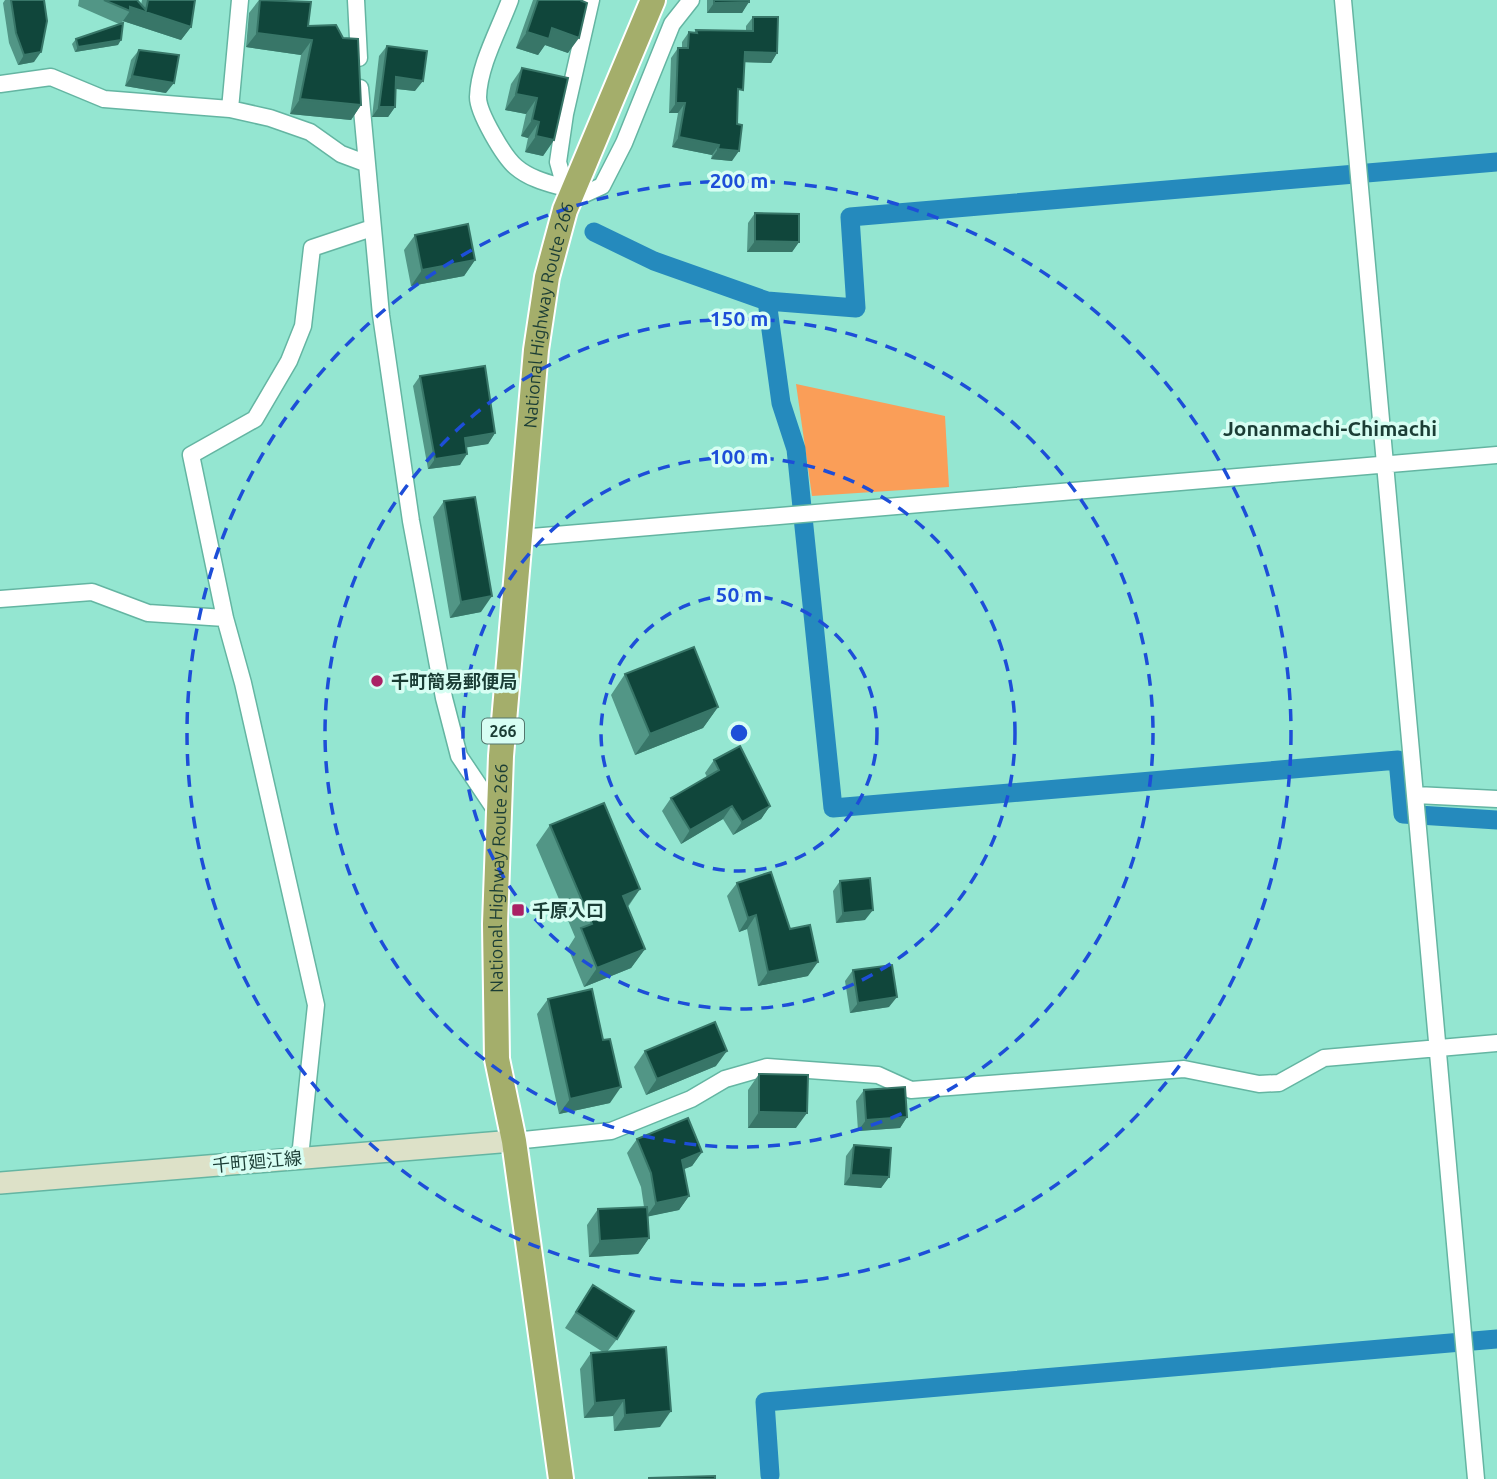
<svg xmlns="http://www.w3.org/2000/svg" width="1497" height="1479" font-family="Ubuntu,'Noto Sans JP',sans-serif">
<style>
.green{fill:#fa9e58}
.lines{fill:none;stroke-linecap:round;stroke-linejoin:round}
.canal{stroke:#258abd;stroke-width:19}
.minor-casing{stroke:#64b5a2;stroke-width:19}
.secondary-casing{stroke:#64b5a2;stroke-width:24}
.trunk-casing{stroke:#fff;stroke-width:28}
.minor{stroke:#fff;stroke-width:16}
.secondary{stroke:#dde1c8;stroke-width:21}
.trunk{stroke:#a4ae6b;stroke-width:24}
.wall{fill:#529686}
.shaded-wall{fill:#387668}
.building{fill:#10463b;stroke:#387668;stroke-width:2}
.ring{fill:none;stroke:#1d4ed8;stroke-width:3.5;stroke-dasharray:12 9}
.poi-dot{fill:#aa2165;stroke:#d7fef3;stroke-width:2.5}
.labels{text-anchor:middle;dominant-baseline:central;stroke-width:7;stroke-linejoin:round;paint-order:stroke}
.shield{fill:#d7fef3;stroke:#53776e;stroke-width:2}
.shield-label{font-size:16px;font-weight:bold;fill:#1b3d35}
.street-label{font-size:18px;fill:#1b3d35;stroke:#d7fef3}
.poi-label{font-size:18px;font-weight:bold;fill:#1b3d35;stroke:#d7fef3;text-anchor:start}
.quarter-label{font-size:21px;font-weight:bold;fill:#1b3d35;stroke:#d7fef3}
.centre{fill:#1d4ed8;stroke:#d7fef3;stroke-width:3.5}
.ring-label{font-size:21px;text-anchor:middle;font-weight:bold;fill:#1d4ed8;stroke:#d7fef3;stroke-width:7;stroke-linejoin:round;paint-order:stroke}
</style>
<rect width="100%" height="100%" fill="#94e6d1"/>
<path class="green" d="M796,384L945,416L949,487L812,496Z"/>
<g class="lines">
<path class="canal" d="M594,232L654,261L767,301L856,308L850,217L1497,162
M767,301L781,403L796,449L833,808L1398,760L1403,814L1497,820
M770,1475L765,1402L1497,1339"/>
<g class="minor-casing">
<path id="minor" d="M356,0L359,58
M510,0C499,30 479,65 478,97C478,113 504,157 516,167C530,179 548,183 565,188
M591,0L565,114L558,162L569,201L602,186L624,143L672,24L691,0
M1343,0C1391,493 1430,986 1476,1479
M0,84L51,77L104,99L230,109L270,118L310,132L341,154L365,163
M360,88L381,315L411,521L444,698L459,756L498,814
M230,109L240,0
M520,538L1497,455
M0,599L92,592L148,613L225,618
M1416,795L1497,799
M514,1141L611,1131L691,1099L725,1079L767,1067L878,1075L911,1090L1184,1069L1259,1084L1279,1083L1324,1058L1497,1043
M300,1157L316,1005L243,683L225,618L191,455L255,419L289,361L303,326L312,248L372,228"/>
</g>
<g class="secondary-casing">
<path id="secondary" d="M0,1183L514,1141"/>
</g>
<g class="trunk-casing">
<g id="trunk">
<path id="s1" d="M561,1479L514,1141L497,1059L495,924L501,756L536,350L547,277L565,210L653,0"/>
</g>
</g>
<use href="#minor" class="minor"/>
<use href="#secondary" class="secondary"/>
<use href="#trunk" class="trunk"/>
</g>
<path class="wall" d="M5,0H44L34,62L18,65L9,43L3,3Z
M79,0H137L141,5L142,0H195L191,27L181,40L123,21L121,24L118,45L75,52L72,44L76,39L119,24L78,6Z
M259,0H286L308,26L361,105L351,120L290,114L301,55L246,47L249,13Z
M533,0H580L568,53L545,45L538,55L516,48Z
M707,0H749L742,13H707Z
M753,17L777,53L771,63L744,62L737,97L732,161L711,159L712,155L672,147L678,113H669L671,58L678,48H682V42L689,32L694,33L696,30L746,31V26Z
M387,46L415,91L396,89L395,107L388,117H372L379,56Z
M139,50L166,93L125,86L131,60Z
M522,68L568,78L554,140L543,156L525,152L528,138L521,136L526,114L505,110L511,84Z
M755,213L799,242L792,252H747L748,223Z
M415,235L475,260L464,276L411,286L404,250Z
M420,376L495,433L488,444L466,447L460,465L428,469L413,386Z
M444,501L481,612L450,618L433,517Z
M625,674L718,707L703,728L635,755L611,695Z
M714,760L770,806L761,819L733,835L723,819L681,844L662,811L671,798L707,777L705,773Z
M550,825L640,889L628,907L645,949L631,968L584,987L568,948L575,937L536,845Z
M840,881L865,920L836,923L833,891Z
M737,883L790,929L808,976L758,986L747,929L739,932L727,896Z
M853,970L889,1007L850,1013L845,981Z
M548,999L610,1103L559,1114L537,1014Z
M645,1051L716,1066L646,1095L634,1067Z
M759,1074L796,1128H748V1090Z
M864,1090L907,1117L900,1128L858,1131L856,1101Z
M637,1139L702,1152L692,1166L683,1169L689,1196L679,1210L648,1216L649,1238L638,1254L589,1257L587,1225L598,1209L644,1207L641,1187L627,1153Z
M854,1145L889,1177L881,1188L844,1185L846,1156Z
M593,1285L617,1339L607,1352L660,1427L614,1431L613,1416L584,1418L580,1369L591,1353L603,1352L565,1328Z"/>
<path class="shaded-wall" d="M749,2L742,13H707L714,3Z
M130,7L191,27L181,40L123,21L130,11Z
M552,28L579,38L568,53L545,45L538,55L516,48L527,32Z
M257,33L312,40L301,55L246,47Z
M121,40L118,45L75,52L78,47Z
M41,52L34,62L18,65L24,55Z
M745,52L777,53L771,63L738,62Z
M132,76L174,83L166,93L125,86Z
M396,77L423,81L415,91L388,88Z
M516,94L537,98L526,114L505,110Z
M300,99L361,105L351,120L290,114Z
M676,103H685L678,113H669Z
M379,107H395L388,117H372Z
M532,120L539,122L528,138L521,136Z
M536,136L554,140L543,156L525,152Z
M679,137L719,145L712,155L672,147Z
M718,149L739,151L732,161L711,159Z
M755,241L799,242L792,252H747Z
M475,260L464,276L411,286L422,270Z
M495,433L488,444L457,449L465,438Z
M467,454L460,465L428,469L435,459Z
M492,596L481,612L450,618L461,602Z
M718,707L703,728L635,755L650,734Z
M732,806L723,819L681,844L690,830Z
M770,806L761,819L733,835L742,822Z
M640,889L626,908L623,896Z
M873,910L865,920L836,923L843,913Z
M756,915L747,929L739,932L748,918Z
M645,949L631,968L584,987L597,968Z
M818,962L808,976L758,986L768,972Z
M897,997L889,1007L850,1013L858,1003Z
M727,1051L716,1066L646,1095L657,1079Z
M621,1087L610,1103L559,1114L570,1099Z
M759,1112L807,1113L796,1128H748Z
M907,1117L900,1128L858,1131L866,1120Z
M702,1152L692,1166L672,1174L682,1160Z
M851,1175L889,1177L881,1188L844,1185Z
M689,1196L679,1210L646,1217L656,1203Z
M649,1238L638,1254L589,1257L600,1241Z
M624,1400L613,1416L584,1418L595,1403Z
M671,1411L660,1427L614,1431L625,1415Z"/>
<path class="building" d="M11,0H44L47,21L41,52L24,55L16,33Z
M104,0H137L146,10L148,0H195L191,27L130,7V11Z
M260,0L311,2L308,26L336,25L343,38L358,39L361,105L300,99L312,40L257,33Z
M538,0H580L587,3L579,38L552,28L549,39L527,32Z
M714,0H749V2L714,3Z
M753,17H778L777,53L745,52L743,90L738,89L737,124L742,125L739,151L718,149L719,145L679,137L685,103H676L678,48H688L689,32L697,33L696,30L753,31Z
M123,23L121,40L78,47L76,39Z
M387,46L427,51L423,81L396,77L395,107H379Z
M139,50L179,55L174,83L132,76Z
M522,68L568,78L554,140L536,136L539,122L532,120L537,98L516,94Z
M755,213L799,214V242L755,241Z
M468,224L475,260L422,270L415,235Z
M485,366L495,433L465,438L467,454L435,459L420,376Z
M475,497L492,596L461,602L444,501Z
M694,647L718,707L650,734L625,674Z
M740,746L770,806L742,822L732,806L690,830L671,798L719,770L714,760Z
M604,803L640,889L623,896L645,949L597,968L581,928L592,924L550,825Z
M771,872L790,929L810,925L818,962L768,972L756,915L748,918L737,883Z
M870,878L873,910L843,913L840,881Z
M892,965L897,997L858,1003L853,970Z
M592,989L603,1040L610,1039L621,1087L570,1099L548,999Z
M715,1022L727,1051L657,1079L645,1051Z
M759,1074L808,1075L807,1113L759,1112Z
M905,1087L907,1117L866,1120L864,1090Z
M688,1118L702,1152L682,1160L689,1196L656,1203L651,1173L637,1139Z
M854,1145L891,1148L889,1177L851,1175Z
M647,1207L649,1238L600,1241L598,1209Z
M593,1285L634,1311L617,1339L576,1312Z
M666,1347L671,1411L625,1415L624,1400L595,1403L591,1353Z
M715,1476V1479H649V1478Z"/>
<g class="ring">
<circle cx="739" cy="733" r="138"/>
<circle cx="739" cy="733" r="276"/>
<circle cx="739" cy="733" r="414"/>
<circle cx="739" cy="733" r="552"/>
</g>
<g class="poi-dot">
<circle cx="377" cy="681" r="7"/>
<rect x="511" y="903" width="14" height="14" rx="3.5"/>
</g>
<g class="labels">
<rect class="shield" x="482" y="718.5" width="42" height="25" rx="5"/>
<g class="shield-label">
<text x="503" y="731">266</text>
</g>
<g class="street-label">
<text stroke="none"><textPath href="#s1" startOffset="1172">National Highway Route 266</textPath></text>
<text stroke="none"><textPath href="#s1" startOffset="606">National Highway Route 266</textPath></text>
<text transform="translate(257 1161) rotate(-5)">千町廻江線</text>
</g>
<g class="poi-label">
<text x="391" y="681">千町簡易郵便局</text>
<text x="532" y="910">千原入口</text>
</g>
<g class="quarter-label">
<text x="1330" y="428">Jonanmachi-Chimachi</text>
</g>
</g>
<circle cx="739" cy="733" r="10" class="centre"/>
<g class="ring-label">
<text x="739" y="188">200 m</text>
<text x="739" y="326">150 m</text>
<text x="739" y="464">100 m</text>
<text x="739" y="602">50 m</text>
</g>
</svg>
